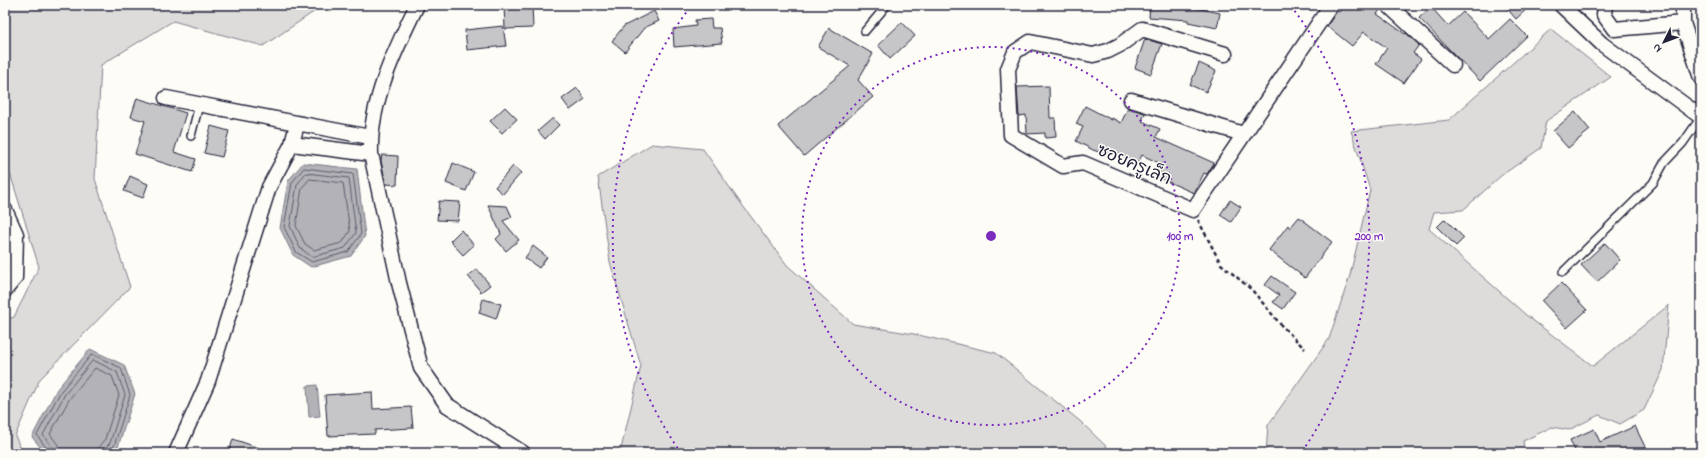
<svg xmlns="http://www.w3.org/2000/svg" width="1706" height="458" font-family="'Indie Flower','Playpen Sans Thai',sans-serif">
<style>
.green{fill:#dddcdb;stroke:#807f8b}
.water{fill:#b2b2b7;stroke:#787885}
.lines{fill:none;stroke-linecap:round;stroke-linejoin:round}
.shore{stroke:#5c5c6d;stroke-width:1}
.building{fill:#c6c6c8;stroke:#22223b}
.lane-casing{stroke:#22223b;stroke-width:10}
.street-casing{stroke:#22223b;stroke-width:17}
.path{stroke:#22223b;stroke-width:2.5;stroke-dasharray:4 3;stroke-linecap:butt}
.lane{stroke:#fdfcf7;stroke-width:7}
.street{stroke:#fdfcf7;stroke-width:14}
.ring{fill:none;stroke:#7b2cbf;stroke-width:2;stroke-dasharray:2 4}
.labels{text-anchor:middle;dominant-baseline:central;stroke-width:3;stroke-linejoin:round;paint-order:stroke}
.street-label{font-size:17px;fill:#22223b;stroke:#fdfcf7}
.centre{fill:#7b2cbf;stroke:#fdfcf7;stroke-width:2}
.ring-label{font-size:12px;text-anchor:middle;font-weight:bold;fill:#7b2cbf;stroke:#fdfcf7;stroke-width:3;stroke-linejoin:round;paint-order:stroke}
</style>
<rect width="100%" height="100%" fill="#fdfcf7"/>
<filter id="ink" filterUnits="userSpaceOnUse"><feTurbulence type="fractalNoise" baseFrequency=".025" numOctaves="2"/><feDisplacementMap in="SourceGraphic" scale="8" xChannelSelector="R" yChannelSelector="G"/><feConvolveMatrix kernelMatrix="1 2 1 2 8 2 1 2 1" color-interpolation-filters="sRGB"/></filter>
<g filter="url(#ink)">
<path class="green" d="M5,5H324L263,46L173,21L101,65L95,179L130,287L40,379L15,436L23,453H5V320L14,317L39,267L5,157Z
M1551,29L1611,77L1546,121L1541,148L1502,175L1463,210L1434,212L1429,229L1526,315L1593,366L1669,305L1663,370L1644,410L1620,424L1599,415L1569,430L1552,427L1523,441L1525,453H1266L1268,425L1329,339L1350,275L1370,190L1351,131L1449,120Z
M652,144L703,149L737,198L787,265L853,324L914,334L996,353L1081,422L1113,453H620L641,366L610,262L598,177Z"/>
<path class="water" d="M303,163L357,169L365,236L351,256L311,267L293,255L280,228L288,181Z
M90,349L124,365L135,394L117,450L109,453H45L32,437L57,389Z
M317,385L320,416L309,417L307,386Z"/>
<g class="lines">
<path class="shore" d="M304,168L353,174L361,234L348,252L312,262L296,252L284,227L292,183Z
M306,173L349,178L356,233L345,248L312,257L300,248L290,226L297,185Z
M310,179L343,183L350,231L342,243L314,250L305,244L296,226L302,188Z
M48,453L47,449L37,435L61,391L92,354L121,368L130,395L114,446L110,449L109,453
M53,453L52,447L43,435L65,394L93,360L117,372L125,395L110,443L105,448L104,453
M59,453L58,445L50,434L70,398L95,368L112,376L119,395L105,439L99,446L98,453"/>
</g>
<path class="building" d="M504,5H532L533,28L505,29Z
M1150,5L1186,6L1220,13L1217,28L1188,22V20L1149,17Z
M1346,5H1380L1381,9L1377,14L1405,34L1406,33L1419,45L1413,53L1421,59L1404,83L1376,64L1387,48L1364,32L1352,46L1327,26L1337,11L1339,12Z
M1504,5H1531L1516,19Z
M1431,7L1448,26L1463,12L1489,39L1510,19L1527,36L1480,81L1419,18Z
M654,11L659,21L644,28L625,52L612,41L624,26Z
M711,19L712,28H720L722,43L674,47L673,29L696,26L695,20Z
M902,22L915,36L890,59L878,45Z
M503,26L506,46L467,50L465,30Z
M829,28L873,54L858,80L873,97L804,156L778,126L850,66L818,47Z
M1145,39L1162,44L1151,74L1135,68Z
M1199,63L1216,71L1206,92L1190,85Z
M1049,86L1050,118H1055L1056,137L1045,138V133L1027,134L1026,115L1019,116L1017,87Z
M577,88L585,99L570,110L562,99Z
M137,98L186,113L174,152L196,159L192,172L135,154L145,121L131,117Z
M1085,106L1112,120V118L1121,123L1128,108L1145,113L1142,121L1160,129L1156,137L1214,163L1207,174L1204,173L1194,193L1157,177L1163,165L1142,155L1138,163L1110,150L1108,155L1093,150L1076,141L1083,127L1076,124Z
M505,107L517,119L502,133L490,121Z
M1575,112L1590,130L1568,148L1553,131Z
M553,118L559,125L545,139L538,131Z
M211,126L229,131L222,157L204,153Z
M382,155L398,156L397,185L386,184L381,161Z
M453,163L474,172L466,191L446,183Z
M513,166L521,173L503,194L495,187Z
M130,176L148,184L143,198L124,191Z
M1230,200L1241,207L1231,222L1220,215Z
M439,201L460,202L458,221L437,220Z
M488,205L507,206L512,217L503,221L519,240L506,251L496,239L501,234Z
M1299,217L1332,242L1305,278L1269,250L1288,225L1290,228Z
M1445,219L1464,238L1456,246L1437,227Z
M461,230L474,245L463,255L450,241Z
M1605,243L1620,260L1597,282L1581,265Z
M533,246L547,257L539,268L525,258Z
M477,269L490,285L481,292L468,276Z
M1272,276L1295,292L1283,309L1273,302L1279,295L1265,285Z
M1561,283L1587,310L1567,328L1542,301Z
M483,299L501,304L496,319L479,313Z
M372,392L373,409L411,407L413,428L375,430V434L328,436L325,395Z
M1635,426L1648,453H1576L1570,440L1594,429L1600,442Z
M233,439L268,451V453H229Z"/>
<g class="lines">
<g class="lane-casing">
<path id="lane" d="M865,31L887,5
M191,136L199,105
M1563,272L1653,183L1664,163L1683,143L1701,117"/>
</g>
<g class="street-casing">
<path id="street" d="M417,5C395,50 369,103 371,154L399,283L421,368L447,405L523,453
M1388,5L1453,65
M1561,5L1602,44L1701,117
M1605,5L1604,15L1614,29L1683,23
M1683,5V23L1701,78
M1225,54L1142,29L1120,45L1108,51L1093,55L1030,42L1015,52L1008,69L1011,135L1063,166L1083,163L1193,210L1331,5
M166,98L370,137
M1131,100L1243,134
M292,144L371,154
M5,210L16,234L15,278L5,290
M176,453L208,381L269,187L292,144L297,124"/>
</g>
<path class="path" d="M1198,220L1221,264L1252,290L1281,325L1305,349"/>
<use href="#lane" class="lane"/>
<use href="#street" class="street"/>
</g>
</g>
<g class="ring">
<circle cx="991" cy="236" r="189"/>
<path d="M681 453A378 378 0 0 1 691 6M1291 6A378 378 0 0 1 1301 453"/>
</g>
<g class="labels">
<g class="street-label">
<text transform="translate(1134 165) rotate(23)">ซอยครูเล็ก</text>
</g>
</g>
<circle cx="991" cy="236" r="6" class="centre"/>
<g class="ring-label">
<text x="1180" y="240">100 m</text>
<text x="1369" y="240">200 m</text>
</g>
<rect width="1706" height="458" fill="none" stroke="#fdfcf7" stroke-width="20"/>
<rect x="10" y="10" width="1686" height="438" fill="none" stroke="#22223b" stroke-width="1.5" filter="url(#ink)"/>
<g transform="translate(1664 42) rotate(228)" stroke="#fdfcf7" stroke-width="3" paint-order="stroke">
<path d="M0-3L7 15L0 10L-7 15Z" fill="#22223b"/>
<text y="-6" font-size="11" font-weight="bold" text-anchor="middle" fill="#22223b">N</text>
</g>
</svg>
